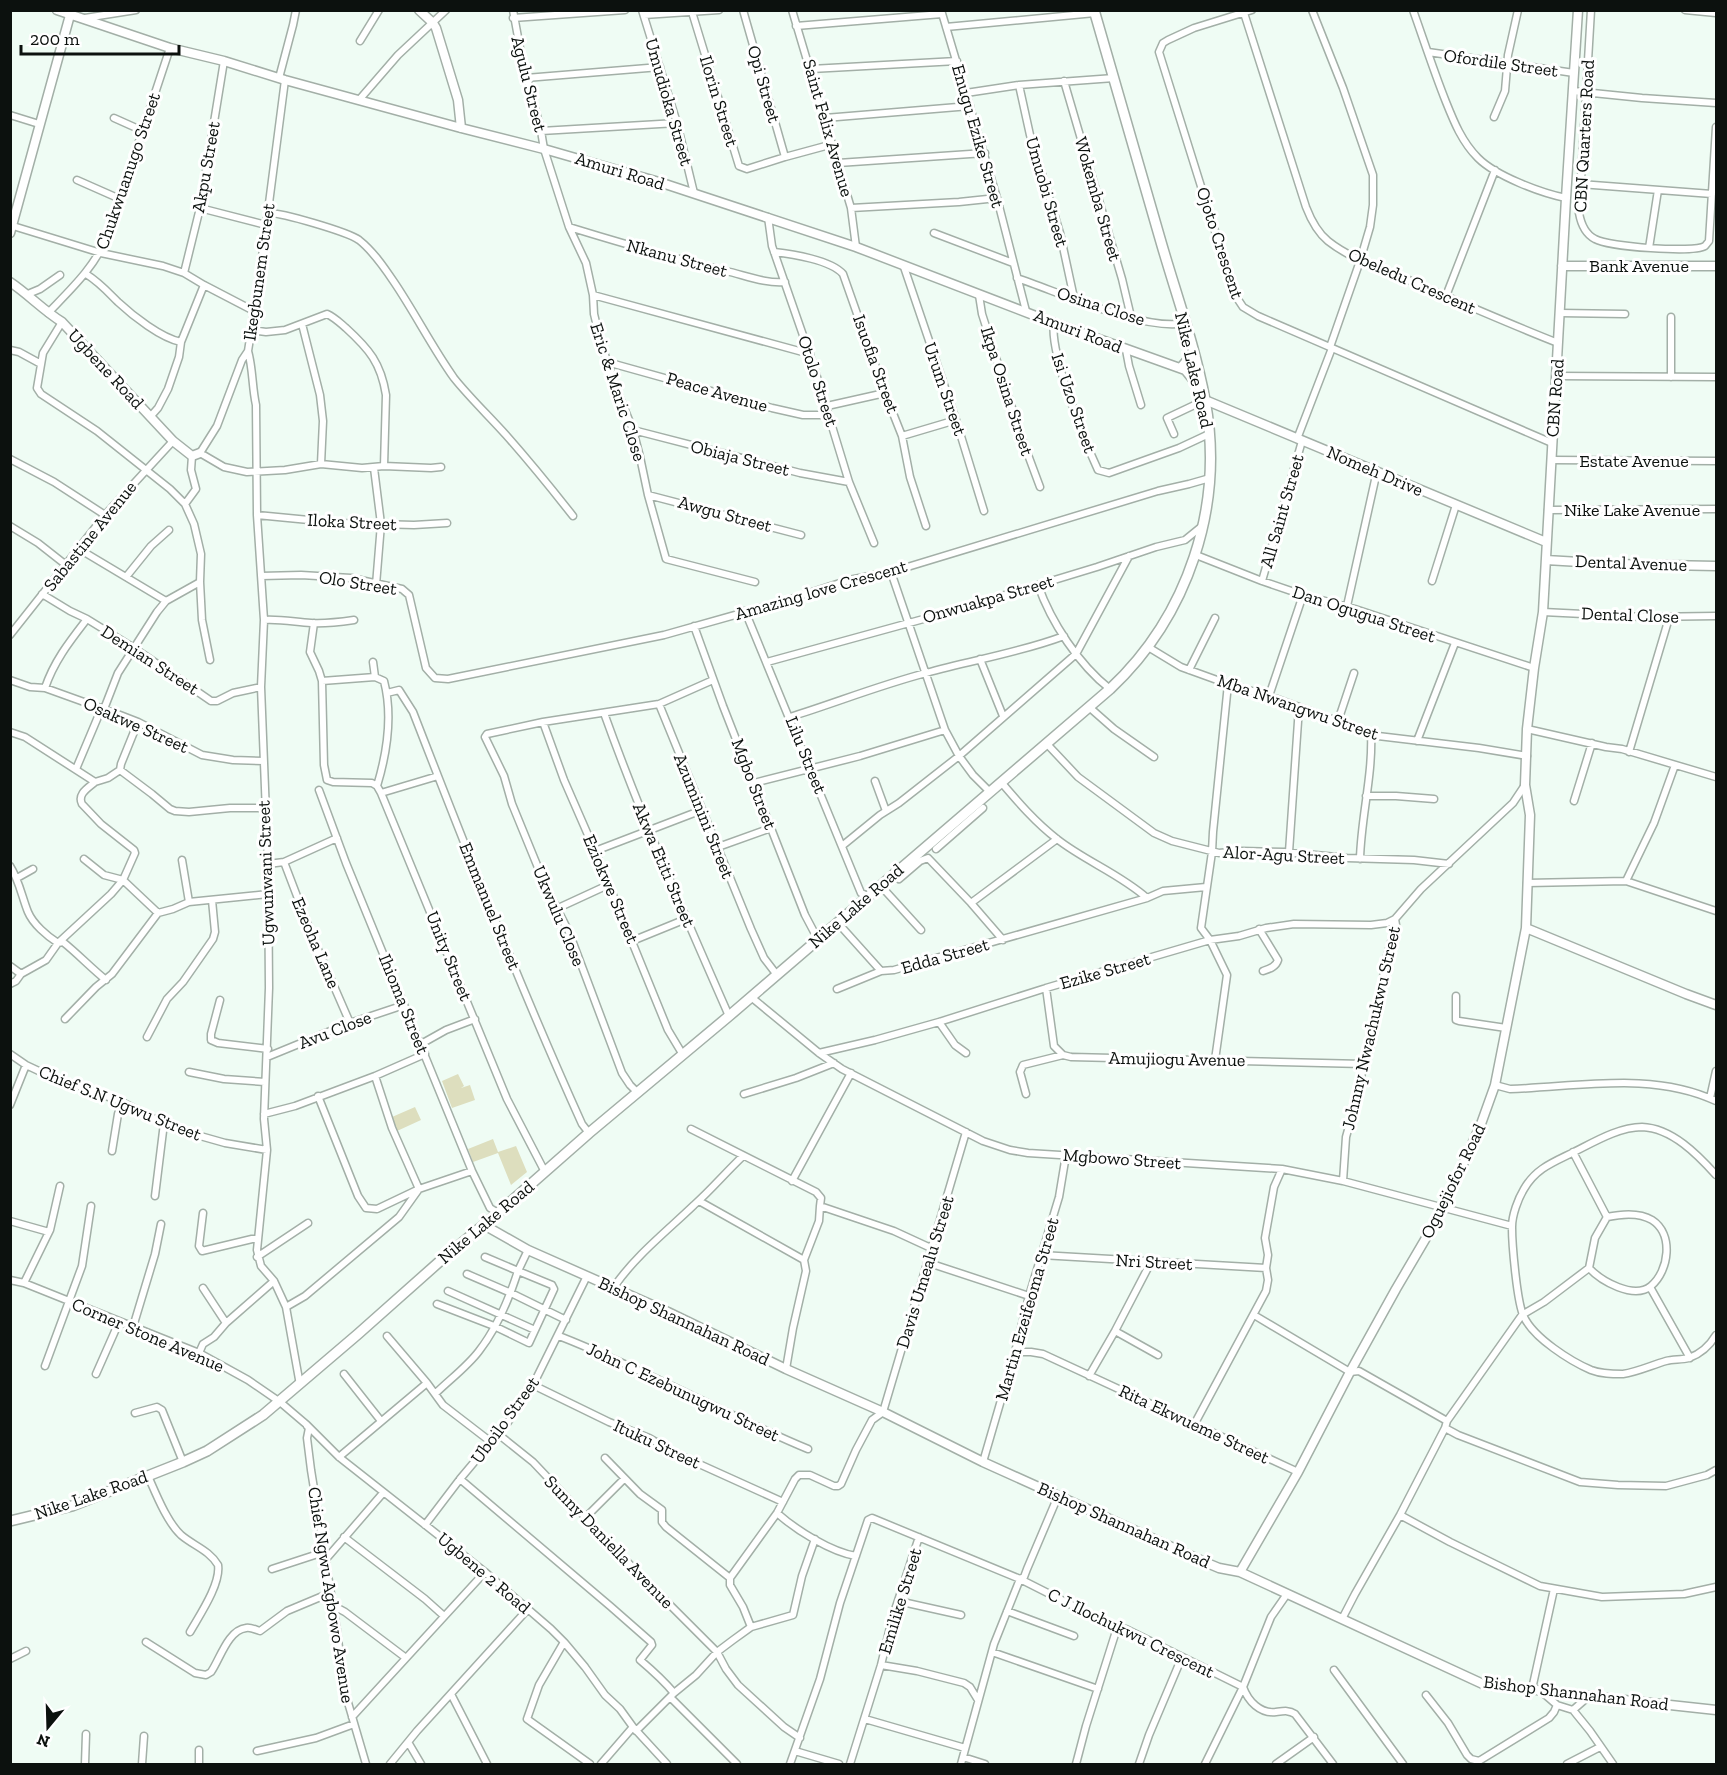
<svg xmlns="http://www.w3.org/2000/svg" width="1727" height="1775" font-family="'Zilla Slab',serif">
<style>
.green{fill:#dddebe}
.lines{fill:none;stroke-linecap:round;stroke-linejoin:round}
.street-casing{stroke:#a3afa7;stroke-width:9}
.secondary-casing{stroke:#a3afa7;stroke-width:11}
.primary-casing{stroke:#a3afa7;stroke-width:12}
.street{stroke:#fff;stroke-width:6}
.secondary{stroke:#fff;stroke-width:8}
.primary{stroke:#fff;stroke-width:9}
.labels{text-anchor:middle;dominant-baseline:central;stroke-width:6;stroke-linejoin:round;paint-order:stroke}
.street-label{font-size:18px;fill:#0c110e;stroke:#fff}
</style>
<rect width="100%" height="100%" fill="#effcf4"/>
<path class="green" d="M458,1074L464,1086L461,1088L470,1085L475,1100L452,1108L442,1081Z
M415,1107L421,1120L397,1131L392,1117Z
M493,1139L498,1152L516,1146L527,1172L511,1185L498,1153L473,1162L468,1149Z"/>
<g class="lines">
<g class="street-casing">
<path id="street" d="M513,10L522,59L541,131L544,149L569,227L586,263L593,295L594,314L601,343L616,388L633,430L640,457L648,495L666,559L755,582
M642,10L677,123L694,193
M743,10L785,157
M792,10L851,208L856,247
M941,10L997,198L1026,311
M1252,10L1194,28L1168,40L1163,43L1159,52L1235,295L1243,307L1258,316L1552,443
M1312,10L1343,88L1373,175V205L1370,227L1360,261L1330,347
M1413,10C1424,41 1434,72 1446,102C1454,122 1462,142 1478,158C1496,176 1541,193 1566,198
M1591,10L1579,213C1581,224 1585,234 1595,239C1609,247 1694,253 1705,246L1709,241L1716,127
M1685,10L1716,13
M692,12L739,166L747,169L785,157L833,144
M1244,13L1306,207C1311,220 1317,232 1328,241C1352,260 1380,267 1406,279C1457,301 1507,323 1558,343
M644,15L719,10
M85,18L136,10
M513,18L625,10
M796,26L942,14
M946,27L1095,13
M360,41L379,10
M1428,52L1574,73
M811,69L957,61
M279,78L293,25L296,10
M526,78L660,67
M285,80L258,288L248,351L242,360L217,426L200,453L224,467L247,472L285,470L321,464L362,468L384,466L431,468L441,467
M1064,81L1122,279L1131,317
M1019,85L1030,135L1060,233L1074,298
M1573,91L1642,98L1716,103
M966,93L1019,85L1114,78
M359,100L398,55L446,10
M10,115L39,124
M1494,117L1505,91L1508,55L1518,10
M114,118L143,131
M825,118L970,106
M541,131L677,123
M838,163L985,153
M77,180L120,199
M1580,184L1712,194
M200,208L266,225
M851,208L959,202L997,198
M268,213C280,212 348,232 359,240C373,251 384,267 394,282C415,313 432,347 454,378C470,398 489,416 506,435C529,461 551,488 573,516
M768,217L772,246L813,364L849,482L874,543
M13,226L101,253L163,266L184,273L204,285L254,311
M569,227C621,243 673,258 726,271C744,275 766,284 785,282
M934,233L1013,263
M1649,248L1658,190
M774,252C792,254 831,260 843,274L885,393L902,436L910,477L926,526
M904,267L956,420L984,511
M184,273L200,208L224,61
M86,274C99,282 107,291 118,302C133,316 161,338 181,342
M1017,278C1059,292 1145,332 1185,323
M28,294L40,289L60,275
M593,295L810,354
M979,295L982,314L1021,436L1040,487
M1446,296L1495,170
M48,313C72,288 94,268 108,235L170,48
M1560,313L1625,314
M62,322L43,353L37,388L41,394L97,431L170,489L185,504
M1054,323C1049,352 1085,442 1098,470L1109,473L1179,448L1209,434
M302,324L320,395L323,421L321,464
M251,330L266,332L285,330L327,314C334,317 339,322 346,328C369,349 381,363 386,395L384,466
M10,350L19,352L41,364
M1126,350L1129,366L1141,405
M248,351C253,369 252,387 256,405L257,515L264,620L261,687L268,864L269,988L264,1119L267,1150L257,1250L261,1266L274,1281L286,1307L300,1385
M607,362L772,408L803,415H829
M1556,376L1716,377
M1671,377V317
M827,406L885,393
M150,417L158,408L168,389L179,357L181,342L204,285
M633,430L800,473L849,482
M1174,434L1167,418L1205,400
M902,436L956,420
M1297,439L1332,348
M192,456L191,470L196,489L185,504L194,524L201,554L200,582L202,620L210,660
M10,459L54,482L105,515
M1551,460L1716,461
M374,468L381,524L376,585
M648,495L801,535
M1548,510L1716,509
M257,515L340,523L414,525L447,523
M10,526L38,543L66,565
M79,549L166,601
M1196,555L1262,581L1303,595L1355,609L1534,668
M891,572L945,730L959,756L973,775L989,791
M261,576L301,575L351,578L402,589L409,595L426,668L435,678L448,679L664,635L788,600L849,580L891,572L1158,491L1189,484L1210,478
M126,577L151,546L169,530
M1262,581L1302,441
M1432,581L1456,505
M1038,585C1051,622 1079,665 1110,689
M42,594L70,611L87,619L134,648L211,701H217L233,693L261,687
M1347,606L1377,471
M745,611L861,893L868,896
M1543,612L1644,617L1716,616
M264,620C280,619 295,622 311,623C326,624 340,622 354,620
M314,623L310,652L319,671L322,681L324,765L327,780L333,782L372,783L377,786L381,793L507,1099L545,1172
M694,626L723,706L805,915L814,932L821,937
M10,635L105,515L173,441
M1148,647L1181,667L1228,684L1269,696L1378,736L1479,748L1527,756
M980,659L1003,716
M373,662L375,677
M767,662L949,612L1097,567L1156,547L1185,540L1201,527
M1189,670L1215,618
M10,680L30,687L45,688L120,715L138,722L202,755L233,760L263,761
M322,681L375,677L384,681C393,716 387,753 377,786
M45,688C54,661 70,641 87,619
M387,693L399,690L413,712C467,851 521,989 582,1124L589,1133
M1269,696L1303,595
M659,704L713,680
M1089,707L1114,729L1154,757
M604,713C641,816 685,916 729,1016
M790,717C835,703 880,685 926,673C972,660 1019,653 1064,636
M1338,721L1354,673
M543,722L564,780L595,851L668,1030L683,1055
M1527,729L1606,747L1622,749L1716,777
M10,732L25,737L95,782C88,788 77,794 82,804L101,824L134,850L135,853L123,880L111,894L58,943L46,960L21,974L16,981L10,984
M1417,741L1455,643
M1047,744L1078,777L1154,833L1172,841L1219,853L1241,851L1284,852L1347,858L1414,860L1449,864
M1629,752L1669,618
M76,769L100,712L104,709L118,673L157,612L166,601L200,582
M120,770L121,764L138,722
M875,781L886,811
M95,782L108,778L120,770L152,794L170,809L175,811L189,812L230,808H264
M1001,782C1018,802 1035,822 1057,839C1085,861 1120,874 1147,898
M754,783L860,756L945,730
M319,790L346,863L472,1171L490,1208L498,1213
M381,793L438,776
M1366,796H1396L1434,799
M1574,801L1592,743
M842,846L880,815L899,803L959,756L1076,654L1129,556
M718,847L771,828
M936,849L983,808
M595,851L702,810
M1289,852L1299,707
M84,859L104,875L123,880L158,913
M1360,859C1361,817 1373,775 1371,733
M182,860L189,902
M284,862L313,938L350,1023
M268,864L284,862L337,838
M10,866C19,880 22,897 28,912C33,924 47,936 58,943L63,942C78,954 91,968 106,980
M894,874L899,879L920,861L928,858L971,903L1003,940
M17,878L33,869
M1626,881L1654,823L1675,765
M1527,883L1626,881L1716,911
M880,885L921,930
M971,903L1057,839
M556,909L608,885
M837,922L881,971L894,970L1147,898L1163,891L1206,887
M1259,929L1278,960C1276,967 1269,969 1263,971
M632,941L686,919
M10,966L21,974
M1046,988L1054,1046L1063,1055L1071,1057L1363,1064
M837,989L881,971
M1456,996V1020L1459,1021L1506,1028
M751,997L819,1053L842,1069L983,1141L1010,1150L1028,1153L1282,1169L1343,1181L1512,1226
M220,1000L211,1034V1040L218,1043L268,1049
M65,1019L96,987L112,974L158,913L173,909L189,902L268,894
M939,1022L955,1045L966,1053
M147,1037L167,999L183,982L213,939L215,932L212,900
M421,1044L446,1030L475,1019
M819,1053L875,1040L939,1022L1046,988L1210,940L1239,936L1266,928L1294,924L1371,925L1387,923L1395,919L1421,889L1513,803L1525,785
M10,1054L26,1065L43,1073L122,1102L172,1128L225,1143L267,1150
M267,1057L350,1023L404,1005
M1215,1060L1227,975L1210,940L1201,928L1212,852L1213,832L1228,684
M189,1072L224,1079L265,1082
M1495,1085L1510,1089C1579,1087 1652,1071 1716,1101
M638,1093L630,1085L622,1073L569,932L546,887L512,804L504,776L485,737L487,734L543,722L659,704L751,929L764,958L777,975
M744,1094L796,1078L834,1063
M1026,1094L1020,1072L1023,1065L1063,1055
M318,1096L358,1196L366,1208L377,1209L419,1189L472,1171
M1710,1098L1716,1071
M10,1105L26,1065
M264,1114L295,1106L375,1076L425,1054
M691,1129L816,1192L821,1198L820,1206L894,1231L933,1249
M112,1151L118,1114L122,1102
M1716,1175C1698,1155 1672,1128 1642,1127C1619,1127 1594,1142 1574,1152C1554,1162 1536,1168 1524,1189C1518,1199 1512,1215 1512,1227C1512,1244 1517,1304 1524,1317C1534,1338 1570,1361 1591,1370C1601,1374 1612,1374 1623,1374C1637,1372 1652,1365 1666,1361C1673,1359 1681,1360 1689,1358C1700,1354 1710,1345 1716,1335
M792,1181L851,1073
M1343,1181L1346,1137L1360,1087L1363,1064L1369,1051L1387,956L1396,925L1395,919
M155,1196L164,1123
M699,1201L804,1260
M203,1213L199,1246L202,1251L252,1239H257
M10,1221L49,1232
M1041,1255L1266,1268
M257,1257L308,1223
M485,1257L518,1271L528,1250
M929,1263L1029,1296
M1589,1268C1601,1281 1634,1300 1651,1286C1669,1271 1674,1234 1652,1220C1639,1212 1621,1214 1607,1217
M467,1274L511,1293L566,1320
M10,1280L24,1283L199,1353L248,1380L280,1402L307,1425L339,1457L485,1572L551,1629L564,1642L585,1667L605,1695L620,1709L633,1727L667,1764
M24,1283L50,1230L60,1186
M614,1287C635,1256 667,1231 694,1205C711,1190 726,1172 743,1156
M1650,1287L1690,1358
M203,1288L226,1323
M448,1291L535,1330
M286,1307L305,1296L399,1217L419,1189L392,1128L375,1076
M1254,1315L1350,1372L1359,1371L1447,1421
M133,1327L155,1254L161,1224
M1115,1331L1158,1355
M387,1336L427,1383
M559,1336C644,1369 724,1414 808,1449
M1015,1352H1031L1043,1354L1298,1472
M199,1353L203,1344L214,1337L226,1323L274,1281
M45,1366L82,1266L91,1206
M786,1369L793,1328L806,1271L804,1260L819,1221L820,1206
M96,1374L119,1322
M344,1374L381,1421
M1089,1376L1115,1331L1151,1262
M533,1385L609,1422L649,1438L677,1454L783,1502
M435,1394C449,1380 467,1367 479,1351C497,1328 509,1299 518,1271L552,1285L554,1289L529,1343L494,1326L437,1304
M135,1413L157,1407L162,1410L183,1462
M1195,1423L1266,1291L1268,1280L1266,1268L1268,1255L1265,1238L1274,1187L1282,1169
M307,1426L309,1428L307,1438L311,1470L337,1631L344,1689L366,1764
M1445,1428L1458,1435L1580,1482L1618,1485L1666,1486L1707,1475L1716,1470
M498,1434L533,1462L638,1573L717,1652L726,1669L738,1685L784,1727L800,1738
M339,1457L427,1383L443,1405L491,1442
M605,1458L640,1494L662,1510V1522L666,1527L730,1578V1585L743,1607L751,1627
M983,1462L1015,1352L1029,1296L1059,1197L1066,1155
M148,1476C156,1494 167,1522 181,1535C194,1546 209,1550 218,1565C221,1584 199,1616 190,1632
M460,1479L610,1606L651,1642L652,1645L640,1660C653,1671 664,1681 674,1693
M777,1513C796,1530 831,1552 856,1556
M1400,1515L1450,1542L1540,1586L1602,1597L1684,1594L1716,1587
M586,1517L624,1479
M425,1525L460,1479L508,1422L533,1385L587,1276
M344,1537L425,1599L444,1616
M326,1559L383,1493
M272,1569L324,1552
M730,1578L777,1513L795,1479L799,1475H810L834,1486H838L841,1484L856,1450L872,1420L883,1412L966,1132
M898,1601L961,1615
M332,1605L345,1612L406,1658
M1007,1611L1074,1636
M1342,1619L1355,1594L1400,1515L1445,1428L1447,1421L1522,1315L1544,1302L1589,1268L1595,1238L1607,1217L1573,1152
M146,1642L195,1673L206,1675L211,1672C220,1659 228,1630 246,1628C251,1627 256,1630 260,1631L287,1611L330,1593
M564,1642L539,1685L527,1719L590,1764
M992,1652L1098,1689
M10,1659L26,1651
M881,1665L917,1671L964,1683L970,1687L978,1700
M1334,1670L1403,1764
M1243,1687C1248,1701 1260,1714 1276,1712C1284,1711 1289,1710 1295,1714L1333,1764
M1532,1689L1554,1589
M1542,1692L1557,1705L1573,1710L1590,1731L1613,1764
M451,1694L487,1764
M1426,1695L1448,1723L1467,1755L1471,1759L1479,1761L1549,1718L1554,1712L1557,1705
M670,1697L737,1764
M1573,1710L1589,1696
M352,1717L485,1572
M865,1719L965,1748
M636,1731L674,1693L696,1675L717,1652L733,1640L751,1627L793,1615L802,1576L815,1539
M408,1742L421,1764
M257,1751L316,1738L354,1724
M795,1751L839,1764
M963,1757L985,1764
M85,1764L86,1734
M142,1764L144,1736
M199,1764V1750
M390,1764L417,1731L528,1609
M601,1764L633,1727
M790,1764L820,1679L840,1603L868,1520L872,1518L1020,1579L1117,1628L1126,1629L1243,1687
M850,1764L881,1665L892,1619L919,1537
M961,1764L994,1644L1020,1579L1024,1577L1027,1569L1058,1496
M1076,1764L1086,1726L1117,1628
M1139,1764L1149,1735L1182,1657
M1205,1764L1243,1687L1271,1617L1287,1594
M1276,1764L1314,1737
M1567,1764L1600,1747"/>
</g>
<g class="secondary-casing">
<path id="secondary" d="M57,10L170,48L224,61L285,80L461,128L544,149L659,182L856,247L1054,323L1199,375
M419,10L433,23L436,28L458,100L461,128
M10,233L70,15
M1562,266H1716
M10,282C28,294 44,311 62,322L173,441L192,456L200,453
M1182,366L1193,353
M1186,371L1203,392
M1205,400L1546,542
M1546,560L1614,564L1716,566
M1526,928L1686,994L1716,1005
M484,1225L528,1250L668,1312L786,1369L883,1412L983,1462L1207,1563L1219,1568L1240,1572L1485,1685L1532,1689L1541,1691L1716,1710
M1240,1572L1298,1472L1350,1372L1396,1289L1443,1209L1481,1124L1495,1085L1526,928L1530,815L1525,785L1527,729L1534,668L1543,612L1566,198L1578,10"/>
</g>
<g class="primary-casing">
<path id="primary" d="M10,1521L72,1506L183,1462L207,1451L263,1415L358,1334L439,1262L498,1213L589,1133L729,1016L1110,689C1188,616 1225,506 1205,400C1195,346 1176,294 1161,242C1139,165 1117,88 1094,10"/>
</g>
<use href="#street" class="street"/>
<use href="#secondary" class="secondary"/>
<use href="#primary" class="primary"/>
</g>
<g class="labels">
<g class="street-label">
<text transform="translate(1501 63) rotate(8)">Ofordile Street</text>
<text transform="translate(529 84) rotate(76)">Agulu Street</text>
<text transform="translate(764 84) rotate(74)">Opi Street</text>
<text transform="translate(719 101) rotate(73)">Ilorin Street</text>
<text transform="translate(669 102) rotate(74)">Umudioka Street</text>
<text transform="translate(828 128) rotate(74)">Saint Felix Avenue</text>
<text transform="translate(978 136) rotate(74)">Enugu Ezike Street</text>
<text transform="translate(1584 136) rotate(-87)">CBN Quarters Road</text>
<text transform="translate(206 167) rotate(-80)">Akpu Street</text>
<text transform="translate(128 171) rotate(-71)">Chukwuanugo Street</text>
<text transform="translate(620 171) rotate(17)">Amuri Road</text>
<text transform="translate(1047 192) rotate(74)">Umuobi Street</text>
<text transform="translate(1098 199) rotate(74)">Wokemba Street</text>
<text transform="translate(1220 243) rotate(72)">Ojoto Crescent</text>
<text transform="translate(677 258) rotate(15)">Nkanu Street</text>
<text x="1639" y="266">Bank Avenue</text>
<text transform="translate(259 272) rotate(-82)">Ikegbunem Street</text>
<text transform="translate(1412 281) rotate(24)">Obeledu Crescent</text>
<text transform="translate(1101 306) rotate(18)">Osina Close</text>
<text transform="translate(1078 331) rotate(21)">Amuri Road</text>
<text transform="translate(876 364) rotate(70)">Isuofia Street</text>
<text transform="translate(106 369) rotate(47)">Ugbene Road</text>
<text transform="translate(1194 370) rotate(77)">Nike Lake Road</text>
<text transform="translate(818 381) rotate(72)">Otolo Street</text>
<text transform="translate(945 389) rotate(71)">Urum Street</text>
<text transform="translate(1007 391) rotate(72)">Ikpa Osina Street</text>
<text transform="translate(618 392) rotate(72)">Eric &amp; Maric Close</text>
<text transform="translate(717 392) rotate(16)">Peace Avenue</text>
<text transform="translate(1555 398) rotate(-86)">CBN Road</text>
<text transform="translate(1074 403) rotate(71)">Isi Uzo Street</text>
<text transform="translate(740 458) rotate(14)">Obiaja Street</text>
<text x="1634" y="461">Estate Avenue</text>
<text transform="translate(1375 471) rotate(23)">Nomeh Drive</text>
<text x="1632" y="510">Nike Lake Avenue</text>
<text transform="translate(1282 511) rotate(-74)">All Saint Street</text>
<text transform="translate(725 514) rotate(15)">Awgu Street</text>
<text transform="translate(352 522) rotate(3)">Iloka Street</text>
<text transform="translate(90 536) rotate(-51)">Sabastine Avenue</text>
<text transform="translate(1631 563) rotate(2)">Dental Avenue</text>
<text transform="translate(358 583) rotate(9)">Olo Street</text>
<text transform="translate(821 590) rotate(-16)">Amazing love Crescent</text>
<text transform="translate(988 599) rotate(-16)">Onwuakpa Street</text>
<text transform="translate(1364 614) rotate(18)">Dan Ogugua Street</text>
<text transform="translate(1630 615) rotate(2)">Dental Close</text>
<text transform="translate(150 660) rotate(33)">Demian Street</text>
<text transform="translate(1298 707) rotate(19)">Mba Nwangwu Street</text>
<text transform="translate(136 725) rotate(24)">Osakwe Street</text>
<text transform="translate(806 755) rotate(68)">Lilu Street</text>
<text transform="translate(754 784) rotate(69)">Mgbo Street</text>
<text transform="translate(704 816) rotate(68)">Azuminini Street</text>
<text transform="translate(1284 855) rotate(3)">Alor-Agu Street</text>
<text transform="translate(664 865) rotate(67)">Akwa Etiti Street</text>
<text transform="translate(266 873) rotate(-92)">Ugwunwani Street</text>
<text transform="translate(611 889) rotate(67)">Eziokwe Street</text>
<text transform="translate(490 906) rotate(68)">Emmanuel Street</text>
<text transform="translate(856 906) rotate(-41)">Nike Lake Road</text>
<text transform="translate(559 916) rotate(67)">Ukwulu Close</text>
<text transform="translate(316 943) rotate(67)">Ezeoha Lane</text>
<text transform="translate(449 956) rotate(68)">Unity Street</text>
<text transform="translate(945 956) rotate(-16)">Edda Street</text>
<text transform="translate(1105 971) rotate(-16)">Ezike Street</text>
<text transform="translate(404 1004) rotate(68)">Ihioma Street</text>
<text transform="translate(1371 1028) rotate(-77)">Johnny Nwachukwu Street</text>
<text transform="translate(335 1030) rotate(-21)">Avu Close</text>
<text transform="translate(1177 1059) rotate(1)">Amujiogu Avenue</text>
<text transform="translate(120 1103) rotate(22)">Chief S.N Ugwu Street</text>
<text transform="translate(1122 1159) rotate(4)">Mgbowo Street</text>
<text transform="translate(1453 1181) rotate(-64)">Oguejiofor Road</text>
<text transform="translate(486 1222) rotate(-40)">Nike Lake Road</text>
<text transform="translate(1154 1262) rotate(3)">Nri Street</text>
<text transform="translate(925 1272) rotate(-73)">Davis Umealu Street</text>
<text transform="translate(1027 1309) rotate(-74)">Martin Ezeifeoma Street</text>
<text transform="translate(684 1321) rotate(25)">Bishop Shannahan Road</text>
<text transform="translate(148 1335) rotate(23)">Corner Stone Avenue</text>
<text transform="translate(683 1392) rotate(25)">John C Ezebunugwu Street</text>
<text transform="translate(505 1420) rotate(-54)">Uboilo Street</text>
<text transform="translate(1194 1424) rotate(25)">Rita Ekwueme Street</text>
<text transform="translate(657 1444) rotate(25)">Ituku Street</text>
<text transform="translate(91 1495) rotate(-19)">Nike Lake Road</text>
<text transform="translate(1124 1525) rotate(24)">Bishop Shannahan Road</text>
<text transform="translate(609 1542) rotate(46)">Sunny Daniella Avenue</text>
<text transform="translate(484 1573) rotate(40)">Ugbene 2 Road</text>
<text transform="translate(331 1595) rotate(81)">Chief Ngwu Agbowo Avenue</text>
<text transform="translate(900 1601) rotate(-73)">Emilike Street</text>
<text transform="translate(1131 1633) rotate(26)">C J Ilochukwu Crescent</text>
<text transform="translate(1576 1693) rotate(7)">Bishop Shannahan Road</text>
</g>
</g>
<rect width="1727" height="1775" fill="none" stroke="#0c110e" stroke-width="24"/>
<g transform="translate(48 1727) rotate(199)" stroke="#ffffff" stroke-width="4.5" paint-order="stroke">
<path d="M0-4.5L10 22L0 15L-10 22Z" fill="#0c110e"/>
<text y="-9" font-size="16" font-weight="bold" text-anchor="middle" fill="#0c110e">N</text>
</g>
<path d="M21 45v9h158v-9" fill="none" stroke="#0c110e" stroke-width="3"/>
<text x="30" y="45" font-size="18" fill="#0c110e" stroke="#ffffff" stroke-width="4.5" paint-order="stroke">200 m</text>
</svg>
